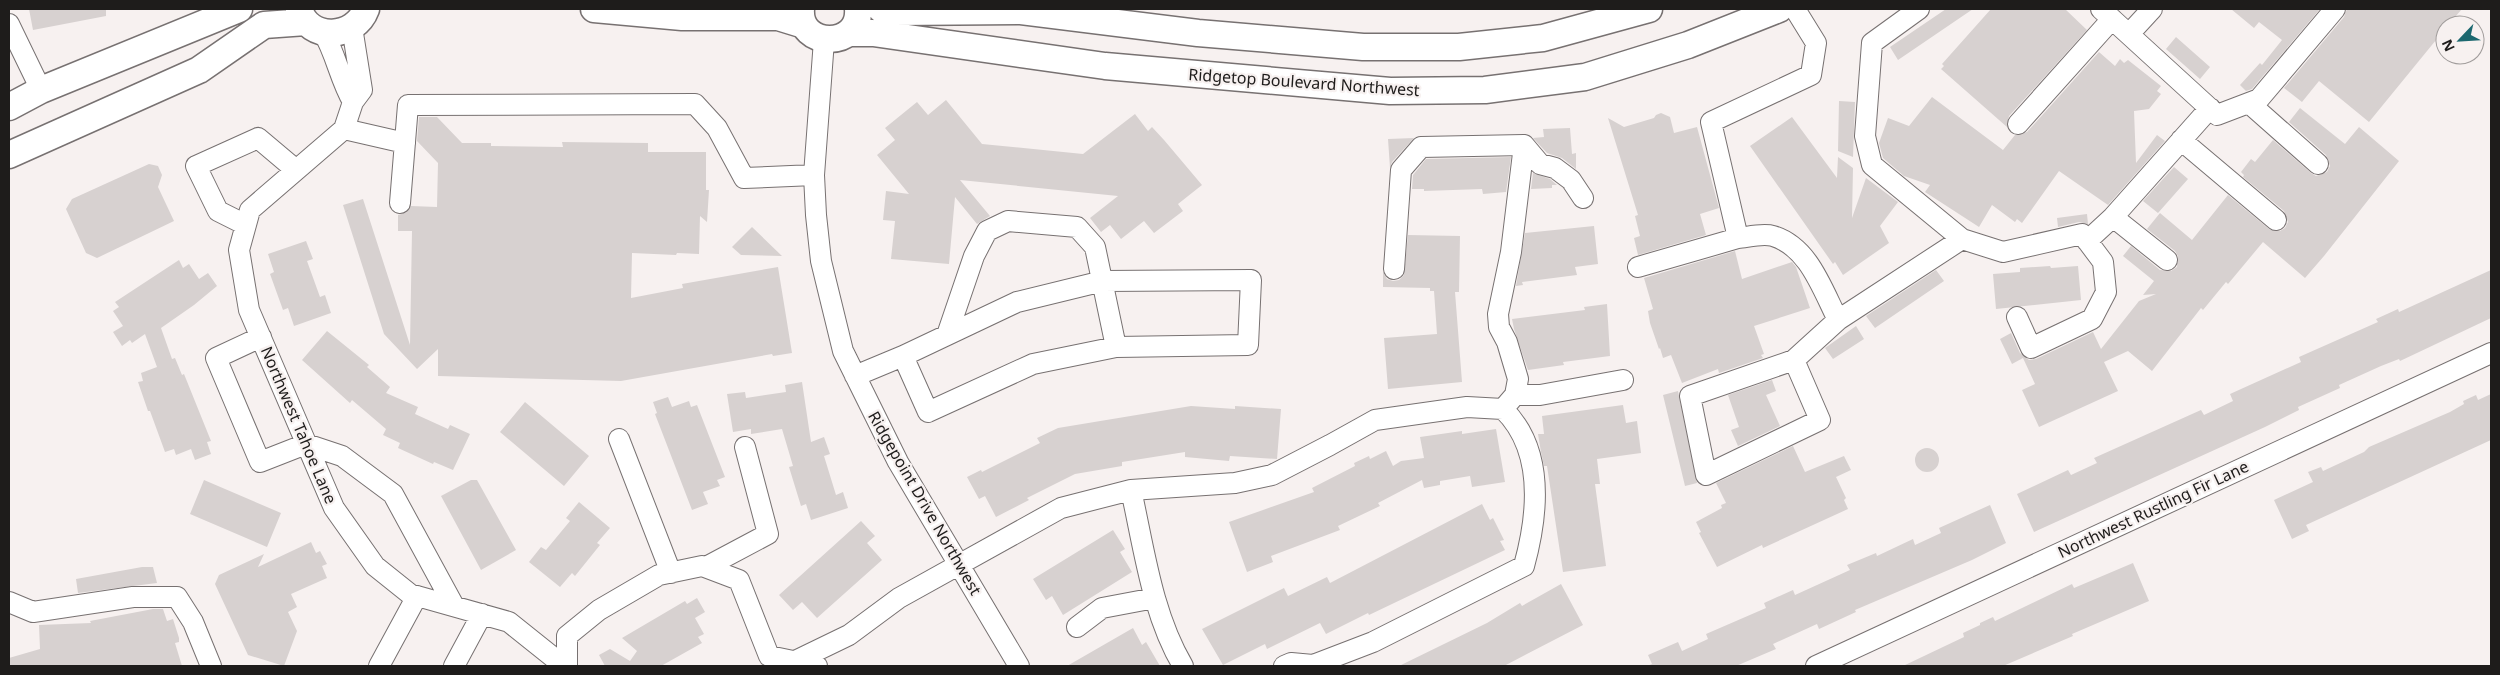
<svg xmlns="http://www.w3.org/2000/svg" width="2500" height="675" font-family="'Noto Sans',sans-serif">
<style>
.building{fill:#d7d1d0}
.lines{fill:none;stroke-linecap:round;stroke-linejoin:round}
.minor-casing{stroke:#777171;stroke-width:22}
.major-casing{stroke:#777171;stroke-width:29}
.minor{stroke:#fff;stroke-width:20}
.major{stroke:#fff;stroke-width:26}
.labels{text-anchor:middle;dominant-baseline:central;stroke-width:4.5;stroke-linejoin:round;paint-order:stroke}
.street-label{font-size:16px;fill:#1e1c1b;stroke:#f7f1f0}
</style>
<rect width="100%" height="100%" fill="#f7f1f0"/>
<path class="building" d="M29,9H106V16L33,30Z
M1946,9H1973L1898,60L1890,47Z
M1991,9H2065L2087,30L2009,116L2007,127L1941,69L1944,66L1942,64Z
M2231,9H2320L2252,89L2246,91L2240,85L2260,63L2262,65L2282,40L2259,22L2254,28Z
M2347,9H2462L2448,25H2445V29L2369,122L2319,81L2302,102L2284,88L2344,17Z
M2176,37L2210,67L2200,79L2166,49Z
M2099,52L2115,66L2120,59L2124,63L2128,60L2161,86L2157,91L2161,94L2149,109L2134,111L2136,163L2157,135L2165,141L2108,205L2059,171L2022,223L2017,219L2015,222L1992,205L1979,227L1925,192L1930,185L1904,176L1883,158L1879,143L1888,118L1909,126L1932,97L2003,150L2015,135L2027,132Z
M946,100L982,144L1083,154L1135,114L1148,131L1152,127L1164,140L1202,185L1178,204L1183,211L1154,233L1144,221L1121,239L1110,225L1101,232L1090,218L1118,196L960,180L990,216L977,224L955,197L949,264L891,259L895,221L883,220L886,191L909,194L877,155L895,140L885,128L917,102L928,115Z
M1839,101L1855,102L1853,157L1838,151Z
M2300,108L2345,144L2359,127L2399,161L2324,256L2305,278L2263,242L2228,284L2226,282L2203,310L2201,308L2152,371L2128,351L2104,362L2118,391L2039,427L2022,390L2035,384L2023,358L2012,364L2000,339L2011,333L2020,353L2029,360L2036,359L2093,332L2101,349L2139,301L2156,294L2143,295L2154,281L2123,256L2131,246L2160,270L2171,271L2177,267L2178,256L2175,251L2147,229L2160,213L2192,240L2228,195L2269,229L2280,231L2285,228L2288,222L2284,211L2243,177L2244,175L2241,172L2251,159L2255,162L2273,140L2311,173L2316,176L2327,172L2330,166L2326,155L2289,122Z
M1661,113L1670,117L1674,133L1697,127L1719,208L1700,214L1706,235L1638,255L1634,238L1640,236L1635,216L1638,215L1608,118L1624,127L1654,118L1656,115Z
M419,117H437L462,143H491V146L563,147L562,142L648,143V152H706V190H709L707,222L700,216L699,254L677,253L676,255L632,253L631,298L683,288L682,284L778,267L792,353L773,356L772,354L621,381L438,376V349L417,369L384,334L343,205L363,199L410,345L412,231H398V215L405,213L411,206L437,207L438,163L417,141Z
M1792,117L1837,178L1838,157L1853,168L1852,218L1866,178L1898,202L1880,226L1889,243L1843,275L1835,262L1833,264L1750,146Z
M1570,128L1572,154L1576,153V169L1562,158L1547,153L1533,138L1544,137L1543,129Z
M1414,138L1392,162L1390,168L1388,139Z
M1511,157L1506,192L1483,194L1482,189L1424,191V189H1412L1413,175L1426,159Z
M149,164L158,166L162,175L158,187L174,221L97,258L86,253L66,209L72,199Z
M2174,167L2188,179L2158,213L2143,201Z
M1533,173L1550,179L1557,185H1552V188L1531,189Z
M2087,214L2088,224L2079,222L2058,227L2057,218Z
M1594,226L1598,264L1575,267L1577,275L1522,282L1523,285L1516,286L1525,233Z
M752,227L782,256L741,255L732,247Z
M1408,235L1460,236L1459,292H1455L1462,382L1388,389L1384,338L1437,334L1434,291H1430V288L1383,287V272L1387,279L1393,281L1399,280L1404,275Z
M306,241L313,259L307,261L320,297L325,295L331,313L294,326L288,308L283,310L270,274L274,272L268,254Z
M1735,251L1742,279L1792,262L1796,267L1810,308L1754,326L1764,354L1761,355L1763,358L1719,373L1718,369L1682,383L1671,355L1663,358L1660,348L1659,349L1650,323L1648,311L1653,309L1644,278Z
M179,260L183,268L189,264L199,279L208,273L217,286L194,305L161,328L172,359L175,358L182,375L184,374L211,441L207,442L211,454L195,460L191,449L176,455L174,449L165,452L150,411H148L138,382L143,381L141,373L157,367L145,334L132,343L130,340L122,346L113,332L123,326L113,311L119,307L115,302Z
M2050,266L2051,268L2078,266L2081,300L1996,309L1993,274L2020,272V268Z
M1936,270L1944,281L1875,328L1866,316Z
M2491,270V318L2400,361L2399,359L2381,366L2339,385L2340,388L2298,407L2299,410L2265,427L2034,532L2017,494L2068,470L2071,475L2097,463L2094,458L2201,410L2204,415L2233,401L2230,394L2301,362L2299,357L2378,322L2376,319L2398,309L2399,312Z
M1607,304L1610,356L1563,362L1564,365L1528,370L1514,329L1512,319L1585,310L1584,307Z
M1856,326L1864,339L1833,359L1825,348Z
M327,331L369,365L367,367L390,387L386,393L418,407L415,414L448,429L450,425L470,434L453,470L434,462L433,464L398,448L400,443L383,435L386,429L352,400L350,403L302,360Z
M1772,380L1776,391L1766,395L1780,426L1738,446L1731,430L1739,427L1728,395Z
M802,382L811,442L824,437L830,454L824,456L836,495L843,492L848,508L811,520L806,504L801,506L789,467L793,466L782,429L751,434V429L733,432L727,394L745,392L746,398L786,392L785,385Z
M1678,391L1697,483L1685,486L1663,395Z
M2491,394V440L2306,525L2309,531L2292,539L2274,500L2313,482L2308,472L2321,467L2323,471L2364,452L2369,447L2450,412L2464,404L2463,401L2476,395L2478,400Z
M668,397L672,407L689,401L691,407L697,405L725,477L717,480L720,486L703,492L708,504L692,510L655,414L657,413L653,402Z
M525,402L589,456L564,486L500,432Z
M1623,405L1626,423L1637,421L1641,453L1597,459L1600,484H1595L1606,566L1563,572L1547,466H1544L1541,452L1538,434H1544L1542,416Z
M1191,406L1235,409V406L1281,409L1277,459L1230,456L1229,461L1185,457V452L1122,462V466L1075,474L1027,498L1029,500L996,517L985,496L979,499L967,477L981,470L982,472L1040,443L1037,438L1058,428Z
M1496,429L1505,482L1472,487L1470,476L1440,481V485L1424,488L1422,480L1378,503L1380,506L1338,526L1340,530L1271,556L1273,562L1247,572L1229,522L1314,492L1312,488L1355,466L1354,463L1369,456L1370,459L1386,451L1393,466L1401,461L1424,458L1420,437L1462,431V434Z
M1793,446L1805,472L1844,456L1851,470L1836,477L1846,498L1844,500L1848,509L1763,548L1762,545L1717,567L1699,533L1701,532L1696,522L1722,508L1721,505L1726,503L1716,483Z
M1915 460a12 12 0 1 1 24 0a12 12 0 1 1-24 0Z
M204,480L281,513L267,547L190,514Z
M471,480H477L516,550L481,570L441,496Z
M579,502L610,528L597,543L600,545L575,576L572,573L560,587L529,562L541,547L546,550L570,521L566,518Z
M1482,504L1490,520L1493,518L1504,540L1500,541L1505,550L1369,615L1368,613L1326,634L1320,623L1267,649L1265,644L1223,665L1202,629L1284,588L1288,596L1327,577L1330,583Z
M1990,505L2006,543L1972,560L1855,610L1856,612L1819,629L1817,624L1773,644L1776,649L1736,666H1647L1652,664L1648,655L1678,642L1682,651L1708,639L1706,634L1766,608L1764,603L1793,590L1795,595L1850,570L1847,565L1876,553L1877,556L1913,539L1915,545L1941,533L1939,528Z
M861,521L875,536L867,543L882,560L817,618L802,602L793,610L779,595Z
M1113,530L1125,549L1120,552L1132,572L1063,615L1052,596L1046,600L1033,579Z
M311,542L316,553L320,551L327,564L322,566L327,578L291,594L297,607L288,612L297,631L284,666L248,655L215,584L219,575L264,554L258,567Z
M2133,563L2149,601L2072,634L2073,636L2003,666H1903L1964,637L1963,633L1980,625V623L1993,617L1995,621L2072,584L2074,588Z
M142,567H153L157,583L78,593L76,579Z
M1561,584L1583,625L1504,666H1399L1487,623L1520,603L1522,606Z
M697,598L705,612L695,618L704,634L698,637L702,643L661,666H605L599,655L610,649L630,661L637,651L622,638L685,601L687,604Z
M153,609H163L167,621L173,619L179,638V642L175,643L182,666H9V658L40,649L39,625L91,623L90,621Z
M1133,628L1142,645L1146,642L1160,666H1067Z"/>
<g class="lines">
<g class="minor-casing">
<path id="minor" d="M2101,9L2217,115L2259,99L2335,9
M9,24L41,90
M352,27L362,90L353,102L344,129L250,210L239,250L249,310L334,508L375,566L410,594L509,622L564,666
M323,32C336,54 340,80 353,102
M2129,34L2152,9
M824,40L814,175L816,215L821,261L843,351L898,462L1019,666
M2249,103L2318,164
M2018,124L2112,19
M344,129L405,143
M2181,140L2276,220
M400,203L408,105L695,104L717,128L744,178L814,175
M2113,217L2210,108
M246,225L218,211L196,166L258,138L296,170
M1738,238C1748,237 1763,233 1773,236C1809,247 1822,289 1838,320L1962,239L1872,165L1865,136L1872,43L1919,9
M1962,239L2003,252L2082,234L2103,262L2106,292L2092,319L2031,348L2017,317
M2087,241L2113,217L2167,260
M1638,267L1738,238L1711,122L1811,75L1816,43L1795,9
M1394,269L1401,170L1421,147L1524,145L1540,164L1555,168L1571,180L1583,198
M947,335L974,256L987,231L1008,221L1077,227L1095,247L1116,347
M261,337L216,358L260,462L306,444L342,456L393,494L454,606
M1794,360L1820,420L1706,475L1690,396L1794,360L1838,320
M855,376L903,356L928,412L1033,364L1116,347L1248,345L1251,280L1103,281L1017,302L903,356
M1515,395H1540L1623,380
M1503,409L1515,395L1518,379L1507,342L1499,327L1498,314L1511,252L1524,145
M619,439L671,573
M1131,490C1144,548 1152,614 1183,666
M706,567L768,534L745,447
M9,602L33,612L133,597H177L193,622L211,666
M1077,627L1102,608L1155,598
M379,666L417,596
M454,666L482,614
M567,666V636L599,610L659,575L702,566L739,580L769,656L817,666
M785,666L849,635L899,598L1061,508L1131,490L1235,483L1272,475L1330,445L1375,420L1467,407L1503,409
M1284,666L1291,663L1313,665L1373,642L1524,566C1538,515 1545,450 1503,409
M1816,666L2491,353"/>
</g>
<g class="major-casing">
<path id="major" d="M299,9C309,42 355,39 366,9
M594,9L682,17H778L804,25
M801,9C798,49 861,49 858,9
M881,9L895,12L1021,11L1198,33L1363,47H1459L1543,38L1649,9
M849,33H873L1105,66L1390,91L1485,90L1585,77L1688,45L1779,9
M9,107L41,90L239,9
M9,155L199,70L264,25L306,22"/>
</g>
<use href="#minor" class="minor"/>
<use href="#major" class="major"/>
</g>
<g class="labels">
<g class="street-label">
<text transform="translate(1304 82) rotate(4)">Ridgetop Boulevard Northwest</text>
<text transform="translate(299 425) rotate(67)">Northwest Tahoe Lane</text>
<text transform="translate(925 503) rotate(60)">Ridgepoint Drive Northwest</text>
<text transform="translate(2153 509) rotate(-25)">Northwest Rustling Fir Lane</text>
</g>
</g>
<rect width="2500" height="675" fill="none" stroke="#1e1c1b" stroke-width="20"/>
<g transform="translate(2460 40) rotate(245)"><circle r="24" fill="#f7f1f0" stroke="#a09c9b"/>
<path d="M0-4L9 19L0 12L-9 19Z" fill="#1c686f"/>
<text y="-8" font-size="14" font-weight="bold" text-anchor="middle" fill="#1e1c1b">N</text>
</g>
</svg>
